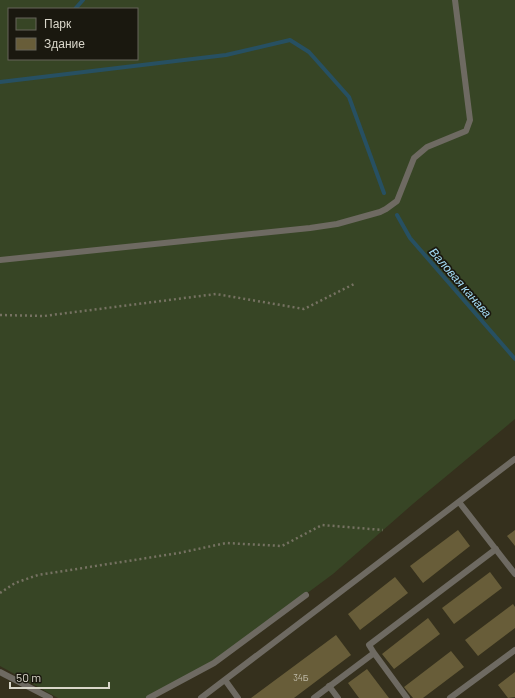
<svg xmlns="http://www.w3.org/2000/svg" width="515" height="698" font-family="Barlow,sans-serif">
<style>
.green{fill:#374525;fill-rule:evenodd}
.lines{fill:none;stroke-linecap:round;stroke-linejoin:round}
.stream{stroke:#275062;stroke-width:4}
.building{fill:#685d39}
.path{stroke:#767262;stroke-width:2.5;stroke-dasharray:2 3;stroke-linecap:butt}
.lane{stroke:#6e6a62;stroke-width:6}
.labels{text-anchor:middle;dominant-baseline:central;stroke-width:3.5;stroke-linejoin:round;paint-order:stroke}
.number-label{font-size:9px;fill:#bdb8a6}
.water-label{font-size:12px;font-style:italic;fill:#a5def8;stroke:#1a180f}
</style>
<rect width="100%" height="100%" fill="#35301d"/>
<path class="green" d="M0,0H515V419L414,503L333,574L209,666L157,693L146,698H58L0,666ZM9,9H137V59H9Z"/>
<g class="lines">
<path class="stream" d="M75,9L83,0
M0,82L226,55L290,40L309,52L349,97L384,193
M397,215L410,238L515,359"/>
</g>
<path class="building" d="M458,530L470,546L423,583L410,566Z
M515,530V546L507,536Z
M490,572L502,588L454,624L442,608Z
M395,577L408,593L360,630L348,614Z
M513,604L515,607V628L478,656L465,640Z
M428,618L440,634L394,669L382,654Z
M336,635L351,655L294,698H251Z
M451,651L464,667L423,698H413L404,687Z
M367,669L389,698H359L348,683Z
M515,672V697L508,698L498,685Z"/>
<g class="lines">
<path class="path" d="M0,315L44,316L216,294L304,309L356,283
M0,593L15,583L38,575L179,553L226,543L282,546L322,525L383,530"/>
<path class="lane" d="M0,260L310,228L337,224L380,212L386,209L397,201L414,158L427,147L466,131L470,120L455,0
M459,502L515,574
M374,653L407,698
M0,672L50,698
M225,680L238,698
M329,686L338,698
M149,698L214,663L306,595
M201,698L515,459
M314,698L374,653L369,645L496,549
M450,698L515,650"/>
</g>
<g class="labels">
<g class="number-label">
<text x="301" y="677">34Б</text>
</g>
<g class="water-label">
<text transform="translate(461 282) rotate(49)">Валовая канава</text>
</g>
</g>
<rect x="8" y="8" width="130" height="52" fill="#1a180f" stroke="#66645a"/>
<rect x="16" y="18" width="20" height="12" fill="#374525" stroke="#66645a"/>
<text x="44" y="28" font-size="12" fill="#d9d6ca">Парк</text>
<rect x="16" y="38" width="20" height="12" fill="#685d39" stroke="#66645a"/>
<text x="44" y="48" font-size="12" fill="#d9d6ca">Здание</text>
<path d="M10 682v6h99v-6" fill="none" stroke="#d9d6ca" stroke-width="2"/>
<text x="16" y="682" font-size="12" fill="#d9d6ca" stroke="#1a180f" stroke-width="3" paint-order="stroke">50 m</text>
</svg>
